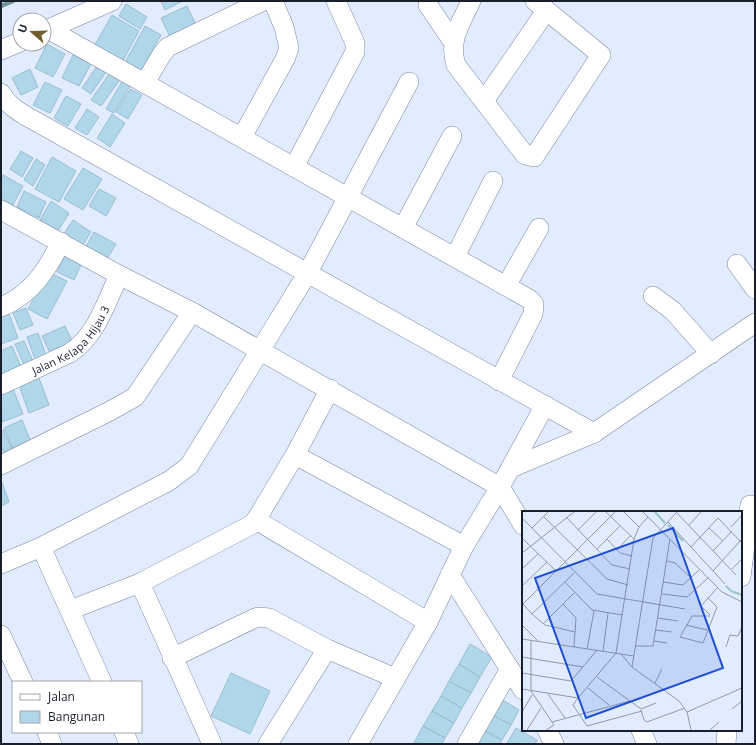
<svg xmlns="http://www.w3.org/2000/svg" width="756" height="745" font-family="'Open Sans',sans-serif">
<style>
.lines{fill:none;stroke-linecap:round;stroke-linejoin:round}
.stream{stroke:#719496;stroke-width:4.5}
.building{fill:#b0d6ea;stroke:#9abfd1}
.minor-casing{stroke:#7685a2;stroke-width:20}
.minor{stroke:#fff;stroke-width:19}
.labels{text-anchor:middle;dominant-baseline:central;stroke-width:3;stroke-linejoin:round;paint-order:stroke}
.street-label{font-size:11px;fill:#191f2a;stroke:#fff}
.inset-river{fill:none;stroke:#97c6c5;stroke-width:2}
.inset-road{fill:none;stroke:#919aaa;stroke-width:1}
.view{fill:#1d4ed8;fill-opacity:0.15;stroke:#1d4ed8;stroke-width:2}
.inset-edge{fill:none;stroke:#191f2a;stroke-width:2}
</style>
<rect width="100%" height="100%" fill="#e1ecff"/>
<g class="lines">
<path class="stream" d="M1,6L13,1"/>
</g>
<path class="building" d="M161,1H183L165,10Z
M126,4L147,17L140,29L119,16Z
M187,6L196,25L170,37L161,18Z
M112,15L139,31L121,64L93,48Z
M145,26L161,35L140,73L124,64Z
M47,44L65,54L53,77L35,68Z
M73,55L91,64L79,86L62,78Z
M97,66L106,72L91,94L82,88Z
M30,69L38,87L21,95L12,78Z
M109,74L119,81L101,106L91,100Z
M123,80L131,84L114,113L106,109Z
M45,82L62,90L50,113L33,105Z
M130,89L142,95L128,119L116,112Z
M66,96L81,104L68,126L54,118Z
M87,109L99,117L87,135L75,128Z
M112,114L125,123L110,147L97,138Z
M21,151L33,158L22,177L10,169Z
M52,157L76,171L59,202L35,189Z
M36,159L45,165L33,186L24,180Z
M83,168L102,179L83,210L64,199Z
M3,175L23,186L13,205L1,199V179Z
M99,189L116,198L106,216L89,206Z
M24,191L46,202L39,218L17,207Z
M51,201L69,213L58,231L40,220Z
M73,220L91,232L80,249L62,237Z
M94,232L116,244L105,262L84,250Z
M65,255L82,263L74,280L57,272Z
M48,272L67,281L47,319L28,309Z
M26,308L33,325L20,330L13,313Z
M8,311L18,338L1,344V314Z
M65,326L73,343L50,353L42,336Z
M38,333L47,358L36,362L27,337Z
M24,341L35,366L26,370L15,344Z
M12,346L23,371L1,379V351Z
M39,378L49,405L29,413L19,385Z
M13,389L23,414L2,422L1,394Z
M22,420L31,442L13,449L4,428Z
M3,430L14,453L6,457L1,446V431Z
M1,480L9,502L1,506Z
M470,644L492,657L480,677L459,664Z
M459,664L480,677L471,693L449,681Z
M231,673L270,691L250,734L211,716Z
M449,681L471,693L462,708L441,696Z
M441,696L462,708L454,723L432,711Z
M498,697L519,710L511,725L489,713Z
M432,711L454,723L445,738L423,726Z
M489,713L511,725L502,740L480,728Z
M423,726L445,738L442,744L414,743Z
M480,728L502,740L500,744H474Z
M516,728L537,740L535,744L507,743Z"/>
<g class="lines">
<g class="minor-casing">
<g id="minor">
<path d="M471,1C461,23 448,40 456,65L525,155L534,157L601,55L535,1"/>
<path d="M428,5L453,42"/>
<path d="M48,29L529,299L534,304L533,314L499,381"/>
<path d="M44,31L112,1"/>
<path d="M1,50L20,42"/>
<path d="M145,83L162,54L168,47L263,1"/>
<path d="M1,93C7,104 16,110 26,116L594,433"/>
<path d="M484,101L546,11"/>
<path d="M242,137L285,59L289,48L284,27L273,1"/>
<path d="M294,167L355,52V43L336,1"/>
<path d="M1,210L119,275L192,312L500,487L523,525"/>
<path d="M403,228L452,136"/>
<path d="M455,257L493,181"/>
<path d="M737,264L755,289"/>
<path d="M506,286L539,228"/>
<path d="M653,296L673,311L711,354"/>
<path d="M1,307C31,295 47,270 61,242"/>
<path id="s1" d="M1,385L70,353C96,336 106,303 119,275"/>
<path d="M295,455L464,546"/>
<path d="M1,465L110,411L135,397L192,312"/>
<path d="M511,468L594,433L755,323"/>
<path d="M256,520L428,622"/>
<path d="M41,547L102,682"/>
<path d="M1,564L41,547L169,481L189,466L307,274L409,82"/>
<path d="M450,575L523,690"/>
<path d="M741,577L750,505"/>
<path d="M140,583L212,744"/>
<path d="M70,610L140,583L251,525L256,520L295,455L330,389"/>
<path d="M1,635L23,682"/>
<path d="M172,658L253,619L258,617L269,618L327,649L395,678"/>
<path d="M547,730L554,744"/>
<path d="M641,730L647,744"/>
<path d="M47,732L52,744"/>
<path d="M124,732L129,744"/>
<path d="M268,744L327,649"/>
<path d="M358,744L428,622L464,546L500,487L545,405"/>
<path d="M467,744L510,669"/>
<path d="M726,744L727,730"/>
</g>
</g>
<use href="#minor" class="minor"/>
</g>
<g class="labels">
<g class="street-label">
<text stroke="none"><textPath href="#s1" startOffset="85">Jalan Kelapa Hijau 3</textPath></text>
</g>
</g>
<g transform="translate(522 511)">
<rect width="220" height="220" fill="#e1ecff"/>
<path class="inset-river" d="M133,1L143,12M146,14L161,30M204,75L209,80L220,84"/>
<path class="inset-road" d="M84,1L112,28M102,1L117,16M121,1L200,81L220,91M154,1L214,64M21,5L85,68L106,74M44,6L90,54L108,58M0,7L75,83L163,98M146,11L203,73M167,14L179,1M209,16L220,4M10,17L26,1M187,17L201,30M56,19L74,1M0,27L34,60M85,28L98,42L110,45M169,36L196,7L220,32M75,38L98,15M95,39L108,25M191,40L210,20M0,42L52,1M145,50L153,52L169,67M0,58L16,43M210,58L220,48M191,60L219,29M52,62L10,103L23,114L53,121M43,71L70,99L101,104M141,71L161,74L177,59M0,75L25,51M140,83L165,86L186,67M186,87L195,96L181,132L158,126L170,105H188M1,93L10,103M41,93L54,107L52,136M0,94L93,1M188,104L179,95L196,76M136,107L156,110M21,113L52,82M0,114L16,130M164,114L185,119M134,119L150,121M0,128L112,145M9,130V180L32,214L24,219M132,130L145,132M114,135H131L148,28M204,136L208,124L216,125L220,116M65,138L72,100M81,140L86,102M99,143L110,156L157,190L165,201L169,219M0,146L61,156M110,156L131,27L155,1M0,162L49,170L75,139M75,166L119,198L134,192M133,172L140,158M66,177L87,194M0,178L56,187L94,142L112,28L117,16L126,6M26,183L43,207M56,187L51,194L65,215L120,200M210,198L220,190M119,199L122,209L125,211L163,197M0,201L10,184M165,201L220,177M30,211L108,190M5,219L19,197M188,219L197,211"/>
<path class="view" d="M151,17L201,157L64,207L13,67Z"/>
<rect width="220" height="220" class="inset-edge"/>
</g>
<rect width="756" height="745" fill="none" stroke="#191f2a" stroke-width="4"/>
<rect x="12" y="681" width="130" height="52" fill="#ffffff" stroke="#a3a5aa"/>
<rect x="20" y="694" width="20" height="6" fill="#ffffff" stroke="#a3a5aa"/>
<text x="48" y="701" font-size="12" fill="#191f2a">Jalan</text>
<rect x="20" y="711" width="20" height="12" fill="#b0d6ea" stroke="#a3a5aa"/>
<text x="48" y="721" font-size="12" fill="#191f2a">Bangunan</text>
<g transform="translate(32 32) rotate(290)"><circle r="19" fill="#ffffff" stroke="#a3a5aa"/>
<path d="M0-3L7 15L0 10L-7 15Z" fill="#6f5f2d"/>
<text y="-6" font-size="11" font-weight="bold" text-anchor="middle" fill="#191f2a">U</text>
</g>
</svg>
